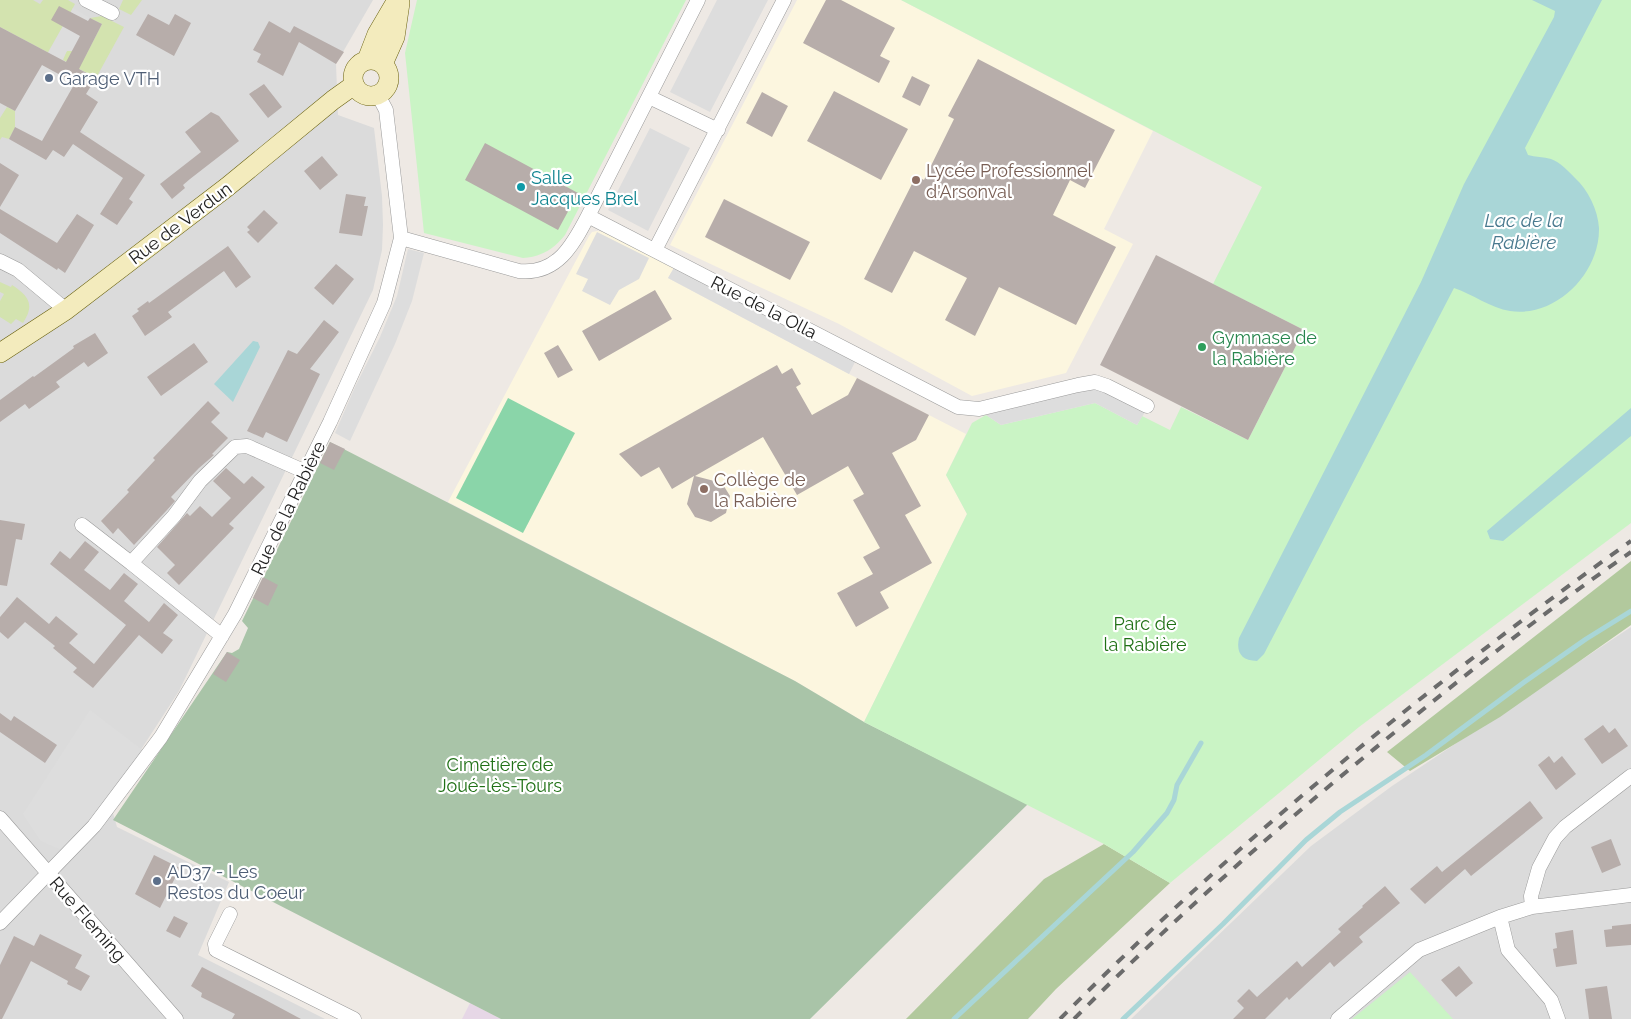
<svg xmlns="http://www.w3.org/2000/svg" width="1631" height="1019" font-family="Raleway,sans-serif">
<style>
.residential{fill:#dbdbdb}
.industrial{fill:#e6d7e6}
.education{fill:#fcf6df}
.grass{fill:#d3e3af}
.forest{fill:#b2c99d}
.cemetery{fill:#a9c4a8}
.park{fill:#caf4c5}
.pitch{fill:#8ad5a9}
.parking{fill:#ddd}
.water{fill:#a9d6d7}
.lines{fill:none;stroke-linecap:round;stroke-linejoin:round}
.stream{stroke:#a9d6d7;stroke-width:5}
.building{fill:#b7adaa}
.street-casing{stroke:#9a9a9a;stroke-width:15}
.secondary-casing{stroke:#6a620f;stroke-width:20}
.street{stroke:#fff;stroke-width:14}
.secondary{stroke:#f3ebbd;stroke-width:19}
.rail{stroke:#6b6b6b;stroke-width:4;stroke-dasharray:10 10;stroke-linecap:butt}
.service-dot{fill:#5c6f8a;stroke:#fff;stroke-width:2}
.education-dot{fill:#8d6e63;stroke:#fff;stroke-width:2}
.culture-dot{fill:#0f9aa8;stroke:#fff;stroke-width:2}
.leisure-dot{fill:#2e9e5b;stroke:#fff;stroke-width:2}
.labels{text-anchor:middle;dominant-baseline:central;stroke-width:4.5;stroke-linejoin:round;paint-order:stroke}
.service-label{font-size:18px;fill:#4e5e75;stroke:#fff;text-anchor:start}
.education-label{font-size:18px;fill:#785e54;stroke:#fff;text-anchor:start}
.culture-label{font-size:18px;fill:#0d838f;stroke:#fff;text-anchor:start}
.street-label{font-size:18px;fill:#1d1d1d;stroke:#fff}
.leisure-label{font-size:18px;fill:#27864d;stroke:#fff;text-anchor:start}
.park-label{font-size:18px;fill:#207116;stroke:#fff}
.water-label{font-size:19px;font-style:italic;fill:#49798e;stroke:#fff}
</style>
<rect width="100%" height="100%" fill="#eee9e4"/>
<path class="residential" d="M0,0H373L336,64L338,115L374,128L382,196L383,225L382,250L373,290L179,691L109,799L117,827L229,882L198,955L325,1019H0Z
M1631,627V1019H1131L1311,846L1392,786Z"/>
<path class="industrial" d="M470,1003L501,1019H462Z"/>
<path class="education" d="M797,0H901L1153,131L1104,229L1133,244L1066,373L972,396L839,324L670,245Z
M597,231L605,232L675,266L668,278L849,374L966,434L946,475L967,514L864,722L795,681L448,502L589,236L592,232Z"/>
<path class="grass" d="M0,0H33L40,4L43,0H68L75,4L49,53L0,27Z
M123,0H142L131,15L119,9Z
M102,16L124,27L96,78L63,60L67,50L72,51L85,57L102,24L90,18Z
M7,107L15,111V127L9,139L2,137L0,140V118Z
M0,282L11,287L12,285C29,296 35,305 23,323L16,319L11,324L0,317V301L4,294L0,292Z"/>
<path class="forest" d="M1631,561V625L1500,717L1410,771L1387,752Z
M1104,844L1170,883L1056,989L1028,1019H906L1044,879Z"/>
<path class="cemetery" d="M330,442L795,681L864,722L1028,804L810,1019H501L113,820L227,652L232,653L239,649L248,628L242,621Z"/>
<path class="park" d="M417,0H686L565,235C554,249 541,257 523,258L424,233L405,53Z
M901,0H1631V523L1359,727L1170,883L1104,844L864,722L967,514L946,475L972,423L986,415L1001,425L1095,403L1137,425L1142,416L1170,430L1181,407L1248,440L1304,330L1213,284L1262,187Z
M1410,972L1453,1019H1352Z"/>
<path class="pitch" d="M508,398L575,433L523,533L456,498Z"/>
<path class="parking" d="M717,0H768L710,112L670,92Z
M73,8L90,18L72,51H67L56,72L75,83L42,141L15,127V111Z
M650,128L690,148L648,231L608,210Z
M597,232L649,258L639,279L619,290L610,305L582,291L588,279L576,274Z
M408,249L424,253L412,301L395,344L350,441L335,433L355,387L380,337L397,296Z
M675,266L856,360L849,374L668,278Z
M1095,386L1145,412L1137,425L1095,403L1001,425L986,415Z
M90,710L145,752L71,854L41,841L23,814Z"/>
<path class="water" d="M1532,0H1602L1525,148L1528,155C1535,157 1544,157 1551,159C1560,162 1568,171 1575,178C1588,190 1598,210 1599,228C1600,273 1556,318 1510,311C1491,308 1472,294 1454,288L1264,654L1257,661C1241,661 1236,652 1239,638L1421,282L1464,184L1554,17L1555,11Z
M253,341L258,342L260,347L233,402L214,384Z
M1631,408V436L1503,541L1490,539L1487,531Z"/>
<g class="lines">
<path class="stream" d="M954,1019L1133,852L1167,813L1174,800L1177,785L1201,743
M1123,1019L1223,924L1306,840L1340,812L1426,755L1523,683L1586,639L1631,611"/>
</g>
<path class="building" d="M826,0H841L895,28L880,56L890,61L879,83L803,43Z
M59,6L88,21L90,18L102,24L79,69L96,78L86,94L98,102L80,132L145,175L129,199L133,202L117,225L100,214L123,178L73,144L64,157L53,150L46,160L9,139L15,127L42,141L75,83L42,65L15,111L0,103V27L66,62L80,36L51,20Z
M148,14L169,25L175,14L191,23L174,56L136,35Z
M269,21L290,33L294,26L344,52L336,64L299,42L283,76L257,62L261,54L253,50Z
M978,59L1115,130L1085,188L1070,180L1053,215L1116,247L1076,325L999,287L975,336L945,320L967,278L914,251L892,293L864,279L916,176L924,180L954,119L948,116Z
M912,76L930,85L920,106L902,97Z
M264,84L282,107L268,118L249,94Z
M834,91L908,129L881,180L807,141Z
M762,92L788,106L772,137L746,123Z
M211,112L219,116L239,141L190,179L183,185L185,188L172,199L160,184L201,152L185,132Z
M485,143L578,193L558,230L465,180Z
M322,156L338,175L320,190L304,171Z
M0,163L19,175L0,207Z
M346,194L366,197L364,206H368L362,236L339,233Z
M724,199L810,242L790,280L705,237Z
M0,209L57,243L77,214L94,225L65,273L58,268L57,270L0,233Z
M264,210L278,223L258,243L247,232L250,230L247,227Z
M228,246L251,277L236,288L224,271L168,312L172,317L145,336L132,316L139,311L137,309L148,301L149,303Z
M1156,255L1304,330L1248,440L1100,365Z
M336,264L354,279L333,305L314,288Z
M655,290L672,319L599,361L582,331Z
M324,320L339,332L310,369L320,374L287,442L266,432L263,438L247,431L288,350L297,354Z
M95,333L108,353L88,367L84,362L56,382L60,387L29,409L25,404L0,422V400L33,376L34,377L74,348L73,346Z
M194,343L208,362L161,396L147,377Z
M558,345L573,370L558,378L544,353Z
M777,365L782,374L792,368L801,384L796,387L812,415L848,395L857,378L929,415L916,440L892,453L921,506L905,515L932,563L880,592L889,608L856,627L837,593L873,574L863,557L880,548L853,500L864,494L848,466L797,495L763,437L695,476L722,483L730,496L726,513L711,522L695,517L687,504L694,476L672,489L659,467L641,477L619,454Z
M208,401L220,413L211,422L228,438L212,454L214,455L199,468L171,497L175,501L167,510L134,545L118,528L113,534L101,521L129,492L127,490L155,460L153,458Z
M330,442L345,449L334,470L320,463Z
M226,468L244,484L252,476L265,487L229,524L234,528L179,585L167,573L175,565L157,547L187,513L190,516L200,506L212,517L231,498L213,481Z
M0,520L25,524L22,540L16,539L7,586L0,585Z
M85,541L99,552L84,570L110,590L124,573L138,584L124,601L149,622L164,603L178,615L163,633L173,640L162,654L139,635L93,688L73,672L77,668L53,648L55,646L25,622L8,639L0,632V617L17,597L49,624L56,616L78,634L69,643L94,664L126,625L50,564L60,551L70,559Z
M263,577L278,585L268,606L253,598Z
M227,652L240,660L226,682L213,674Z
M0,713L11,721L14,716L57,745L45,763L0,732Z
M1603,725L1609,733L1615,728L1628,746L1602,764L1584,739Z
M1549,756L1554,763L1562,756L1576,774L1556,790L1538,765Z
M1530,801L1543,818L1471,876L1465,869L1425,904L1410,889L1437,866L1442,872Z
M1611,839L1621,865L1602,873L1591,847Z
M154,855L180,868L160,908L135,894Z
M1385,886L1400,903L1359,937L1363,942L1334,967L1330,962L1289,1000L1287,997L1265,1019H1233L1244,1008L1237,1001L1249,989L1257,997L1297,961L1302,967L1341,932L1338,929L1363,907L1362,906Z
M174,916L188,923L180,938L166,931Z
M1631,924V945L1606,947L1604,930L1612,929V926Z
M1573,930L1577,964L1556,967L1553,949L1557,948L1555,933Z
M40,934L82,955L75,968L90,976L81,991L67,984L68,981L31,961L2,1019H0V965L14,936L34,946Z
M1459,966L1473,983L1456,997L1441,980Z
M202,967L260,997L301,1019H232L235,1014L201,997L202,993L191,986Z
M1607,986L1612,1019H1589L1585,989Z"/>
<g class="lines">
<g class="street-casing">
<path id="street" d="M86,0L112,13
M649,97L718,130
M588,216L698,0
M401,238L519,271C557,275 573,245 588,216L958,407L979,409L1078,385L1095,382L1107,386L1147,406
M655,250L784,0
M0,261L18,270L66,310
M82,525L131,563
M222,636L131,563L174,516L200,481L235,447L247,446L306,472
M0,818L176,1019
M1532,907L1531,896L1539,868L1555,838L1565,827L1631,776
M230,914L215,944L216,950L354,1019
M1500,917L1508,950L1551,1000L1558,1019
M0,923L94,826L161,737L235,614L330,422L384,303L401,238L386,110L378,95
M1338,1019L1419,950L1500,917L1532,907L1631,895"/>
</g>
<g class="secondary-casing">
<path id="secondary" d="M353 78a18 18 0 1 1 36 0a18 18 0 1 1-36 0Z
M367,60L377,34L397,0
M383,64L395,37L400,3
M0,353L66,310L227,187L333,100L354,85"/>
</g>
<use href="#street" class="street"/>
<use href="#secondary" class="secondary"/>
<path class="rail" d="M1060,1019C1233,844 1430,684 1631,541
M1074,1019C1181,911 1296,811 1415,716C1485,659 1557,603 1631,552"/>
</g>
<g class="service-dot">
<circle cx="49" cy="78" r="5"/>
<circle cx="157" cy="881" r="5"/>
</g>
<g class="education-dot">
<circle cx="916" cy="180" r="5"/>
<circle cx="704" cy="489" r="5"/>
</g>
<circle class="culture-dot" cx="521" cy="187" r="5"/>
<circle class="leisure-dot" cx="1202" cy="347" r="5"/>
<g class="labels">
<g class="service-label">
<text x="59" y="78">Garage VTH</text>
<text x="167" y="871">AD37 - Les<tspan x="167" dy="21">Restos du Coeur</tspan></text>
</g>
<g class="education-label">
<text x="926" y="170">Lycée Professionnel<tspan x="926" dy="21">d'Arsonval</tspan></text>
<text x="714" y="479">Collège de<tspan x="714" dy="21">la Rabière</tspan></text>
</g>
<g class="culture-label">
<text x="531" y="177">Salle<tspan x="531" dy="21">Jacques Brel</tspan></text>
</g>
<g class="street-label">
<text transform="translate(180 223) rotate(-37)">Rue de Verdun</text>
<text transform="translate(764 307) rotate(27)">Rue de la Olla</text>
<text transform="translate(288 508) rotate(-64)">Rue de la Rabière</text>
<text transform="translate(88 919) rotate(49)">Rue Fleming</text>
</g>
<g class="leisure-label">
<text x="1212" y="337">Gymnase de<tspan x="1212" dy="21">la Rabière</tspan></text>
</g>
<g class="park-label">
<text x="1145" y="623">Parc de<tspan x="1145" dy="21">la Rabière</tspan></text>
<text x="500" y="764">Cimetière de<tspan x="500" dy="21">Joué-lès-Tours</tspan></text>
</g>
<g class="water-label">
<text x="1524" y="220">Lac de la<tspan x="1524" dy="22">Rabière</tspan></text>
</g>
</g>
</svg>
